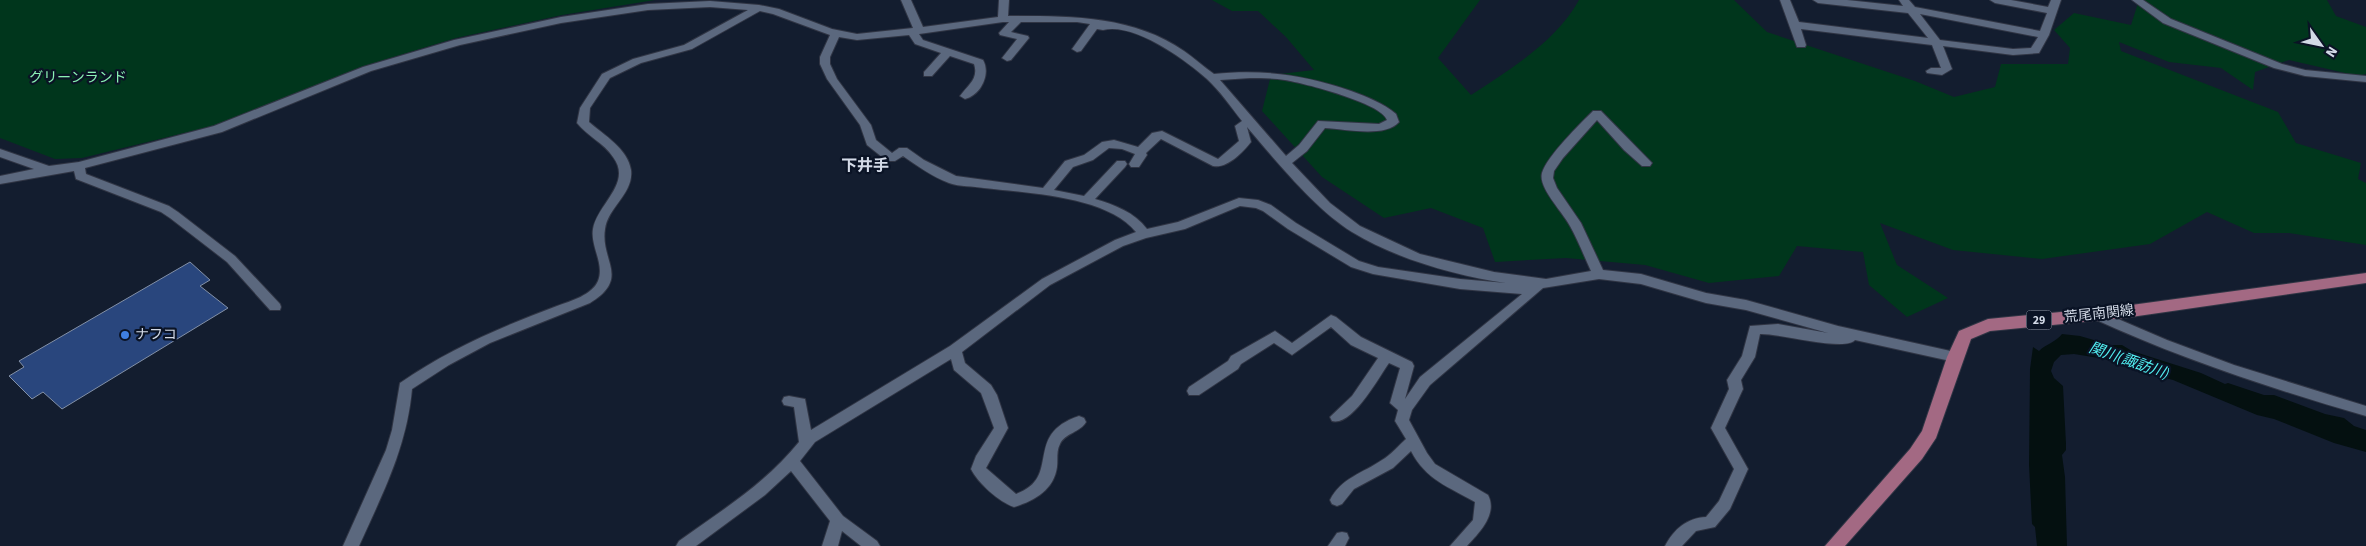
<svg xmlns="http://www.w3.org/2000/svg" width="2366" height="546" font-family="'Source Sans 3','Noto Sans JP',sans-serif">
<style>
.green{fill:#00361c}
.water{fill:#041010}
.building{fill:#29467d;stroke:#8290a7}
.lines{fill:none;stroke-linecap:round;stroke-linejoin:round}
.minor-casing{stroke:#303544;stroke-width:2}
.major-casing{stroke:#303544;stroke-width:2}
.minor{fill:#5b687e;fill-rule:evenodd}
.major{fill:#a36983;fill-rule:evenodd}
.shop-dot{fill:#3f7fe0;stroke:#0a1325;stroke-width:2}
.labels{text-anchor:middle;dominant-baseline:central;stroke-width:4.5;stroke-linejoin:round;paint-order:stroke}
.shield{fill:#0a1325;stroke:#979ead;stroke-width:1}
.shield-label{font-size:12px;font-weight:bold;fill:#d3dae7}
.park-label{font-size:14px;fill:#8bf1b5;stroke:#0a1325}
.street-label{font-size:14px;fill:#d3dae7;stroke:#0a1325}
.poi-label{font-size:14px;fill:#d3dae7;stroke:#0a1325;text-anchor:start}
.water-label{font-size:15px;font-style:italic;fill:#52f0f2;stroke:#0a1325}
.quarter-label{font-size:16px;font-weight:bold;fill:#d3dae7;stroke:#0a1325}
</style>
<rect width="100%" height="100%" fill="#131d2f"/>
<path class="green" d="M0,0H655L562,15L456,38L361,67L229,122L82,158L55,159L0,138Z
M1212,0H1480L1438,58L1471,95C1510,69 1556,42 1579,0H1734L1767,32L1915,81L1954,97L1995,87L2001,64H2068L2070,48L2054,30L2074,13L2131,25L2139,0H2327L2336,16L2366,27V74L2358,76L2289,60L2255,72L2253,90L2221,68L2169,62L2119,42L2121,51L2278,112L2296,143L2361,163L2358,179L2366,183V245L2289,233H2254L2207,212L2150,244L2042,259L1953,250L1880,223L1897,265L1948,298L1907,317L1869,285L1863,252L1797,246L1779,276L1709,283L1645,265L1566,258L1495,262L1483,228L1431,208L1384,218L1322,177L1262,111L1271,75L1314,70L1286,37L1258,11H1232Z"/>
<path class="water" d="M2062,334L2080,336L2111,345H2122L2132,351L2201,373L2225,384L2228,383L2264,395H2274L2325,414L2344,418L2354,426L2366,430V452L2334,443L2274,419L2257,415L2173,380L2130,369L2105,359L2074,354L2061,355L2054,362L2051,371L2054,378L2063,386L2066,444V450L2062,455L2065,477L2067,546H2037L2035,527L2032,524L2029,465L2030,369L2033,347L2039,351C2046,344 2056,342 2062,334Z"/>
<path class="building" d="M190,262L210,280L200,286L228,308L62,409L43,392L32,399L9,376L24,367L19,361Z"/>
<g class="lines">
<g class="minor-casing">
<path id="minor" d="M901,0H911L923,27L998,17L999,0H1009L1008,16C1068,16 1132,15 1184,51C1194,58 1204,67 1214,74C1263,69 1305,75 1351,91C1367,97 1383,103 1396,114L1399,122C1385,138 1345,129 1325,128L1307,151L1292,163L1330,203L1360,226L1420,254L1494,272L1546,279L1591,271C1584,256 1578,240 1570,226C1563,212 1538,188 1542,173C1547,156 1580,124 1593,111H1601L1652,163L1650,166H1642L1624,150L1597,120L1563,158L1554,171L1553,178L1557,188L1581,223L1603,270L1641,274L1706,293L1746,300L1838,326L1955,352L1960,353L1962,357L1960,361L1955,362L1855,340C1846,352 1778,333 1760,334L1755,357L1741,380L1743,389L1725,428L1748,469L1730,509L1715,527L1696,531L1682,546H1665C1674,529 1687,518 1706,517L1719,501L1734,469L1711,428L1729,389L1727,380L1742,356L1750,326L1778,324L1828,333L1746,310L1706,303L1641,284L1599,279L1543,288L1430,385L1412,410L1409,420L1427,453L1435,464L1488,495C1498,514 1479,533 1467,546H1450L1473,520L1475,502C1449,487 1426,480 1411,451L1393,468L1354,489L1342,504L1337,506L1332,504L1330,500C1341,478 1363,473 1382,460C1391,455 1398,446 1406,439L1395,421L1398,410L1390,403L1400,368L1389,363C1379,377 1352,427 1332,421L1330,417L1352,396L1378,358L1351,345L1331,327L1292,355L1274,343L1241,364L1238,369L1199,395H1189L1187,391L1189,387L1228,361L1231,356L1275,331L1292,343L1331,315L1336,317L1361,337L1412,362L1414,366L1405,399L1420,377L1522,294L1460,289L1373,274L1351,267L1288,229L1263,211L1256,208L1240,206L1185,229L1146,238L1123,246L1050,285L962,352L965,363L991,385L997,395L1008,428L986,468L1016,494C1063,477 1022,435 1079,416L1084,418L1086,422C1081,432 1065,433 1060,444C1056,451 1058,460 1057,467C1054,490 1034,501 1014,507C999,502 978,483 971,469L976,456L994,428L981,393L954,370L951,359L815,442L800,461L843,516L877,541L880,546H861L842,531L838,546H822L830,521L791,471L765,495L696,546H676L679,541C721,511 766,483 799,442L794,407L784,405L782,401L784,397L789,396L805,399L811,430L950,346L1042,279L1115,240L1136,232C1107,196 1027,193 984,188C973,186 960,187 949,183C933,177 917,166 903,156L895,161H887L867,145L860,125L827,79L820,64V57L830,35L773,14L760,11L692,49L641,63L610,78L590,108L589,122C604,135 628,149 631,170C634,193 608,207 605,229C600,261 631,278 590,303L490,343L449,365L412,389C407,447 382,495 359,546H343L386,450L392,430L400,383C449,349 501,327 557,306C571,301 592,295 598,281C605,264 590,246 593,229C597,204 633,183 613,157C604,143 587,136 577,123L580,108L602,74L633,59L684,45L748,10L710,7L648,10L561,23L460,45L371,71L222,132L85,168L86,174L169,206L178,212L235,256L280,304L281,307L280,310H270L227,262L170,218L161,212L76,179L74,171L0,184V176L34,169L0,157V149L49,166L79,162L214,126L363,67L454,40L561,17L648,4L710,1L759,5L779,9L832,29L857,34L913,28ZM1003,22H1009L999,33L1000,35L1017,39L1002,58L1007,61L1011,60L1029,38L1028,36L1011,32L1021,22H1077L1090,24L1072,49L1077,52L1081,51L1097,29L1103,30C1133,22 1185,59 1207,79C1220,91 1231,107 1242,121L1235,126L1239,141L1218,159L1162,131L1152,133L1138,147L1114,140L1102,142L1084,155L1065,161L1043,188L956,176L924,160L907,148H899L892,153L876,140L871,125L837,79L830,64V57L839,37L857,40L909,35L915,44L941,53L924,72V76H932L950,56L974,64C979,79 968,85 960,96L965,99C981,95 991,74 983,60L923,40L919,34ZM1250,78C1261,78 1273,78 1285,80C1303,83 1382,103 1387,120L1379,124L1318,121L1299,145L1286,156L1220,80ZM1247,127C1275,160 1316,210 1352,232C1394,258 1456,276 1506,283L1460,279L1378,267L1359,261L1296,223L1271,205L1258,200L1239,198L1178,222L1147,229C1134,212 1115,205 1095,199L1125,167L1127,164L1125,161H1117L1084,196L1054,190L1073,167L1093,160L1109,148L1122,149L1135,154L1129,164L1131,167H1139L1147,155L1146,153L1161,139L1213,166C1227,169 1243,152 1251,142Z
M1780,0H1790L1799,22L1928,38L1908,13L1818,3L1813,0H1847L1903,6L1899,0H1909L1915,7L2040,31L2047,13L1995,3L1990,0H2011L2048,7L2051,0H2061L2049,35L2039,53L2013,55L1943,46L1952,69L1942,75L1927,73L1926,71L1931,68H1941L1932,45L1801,29L1806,45L1805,47H1797ZM1920,14L2038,37L2031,48L2013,49L1940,40Z
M2132,0H2143L2171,19L2282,64L2305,70L2366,76V82L2305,76L2274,68L2163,23Z
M2097,310L2167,340L2234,365L2366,406V416C2273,389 2181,359 2092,318L2091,315L2092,312Z
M1342,532L1347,533L1349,538L1345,546H1328L1337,533Z"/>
</g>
<g class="major-casing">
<path id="major" d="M2366,273V283L2124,318L1990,331L1971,339L1936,438L1922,459L1845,546H1825L1910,449L1922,431L1947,357L1959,331L1988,319L2124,306Z"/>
</g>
<use href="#minor" class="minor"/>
<use href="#major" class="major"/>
</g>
<circle class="shop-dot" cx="125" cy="335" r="5"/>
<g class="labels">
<rect class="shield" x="2026.5" y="310.5" width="25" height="19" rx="4"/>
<g class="shield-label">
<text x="2039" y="320">29</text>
</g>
<g class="park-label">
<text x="78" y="78">グリーンランド</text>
</g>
<g class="street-label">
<text transform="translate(2099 314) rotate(-6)">荒尾南関線</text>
</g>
<g class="poi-label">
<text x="135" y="335">ナフコ</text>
</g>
<g class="water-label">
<text transform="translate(2129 361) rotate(19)">関川(諏訪川)</text>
</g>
<g class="quarter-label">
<text x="865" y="166">下井手</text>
</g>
</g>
<g transform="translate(2321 45) rotate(123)" stroke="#0a1325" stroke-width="4" paint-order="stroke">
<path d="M0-4L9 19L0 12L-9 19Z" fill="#d3dae7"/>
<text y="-8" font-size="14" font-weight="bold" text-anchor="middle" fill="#d3dae7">N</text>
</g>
</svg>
